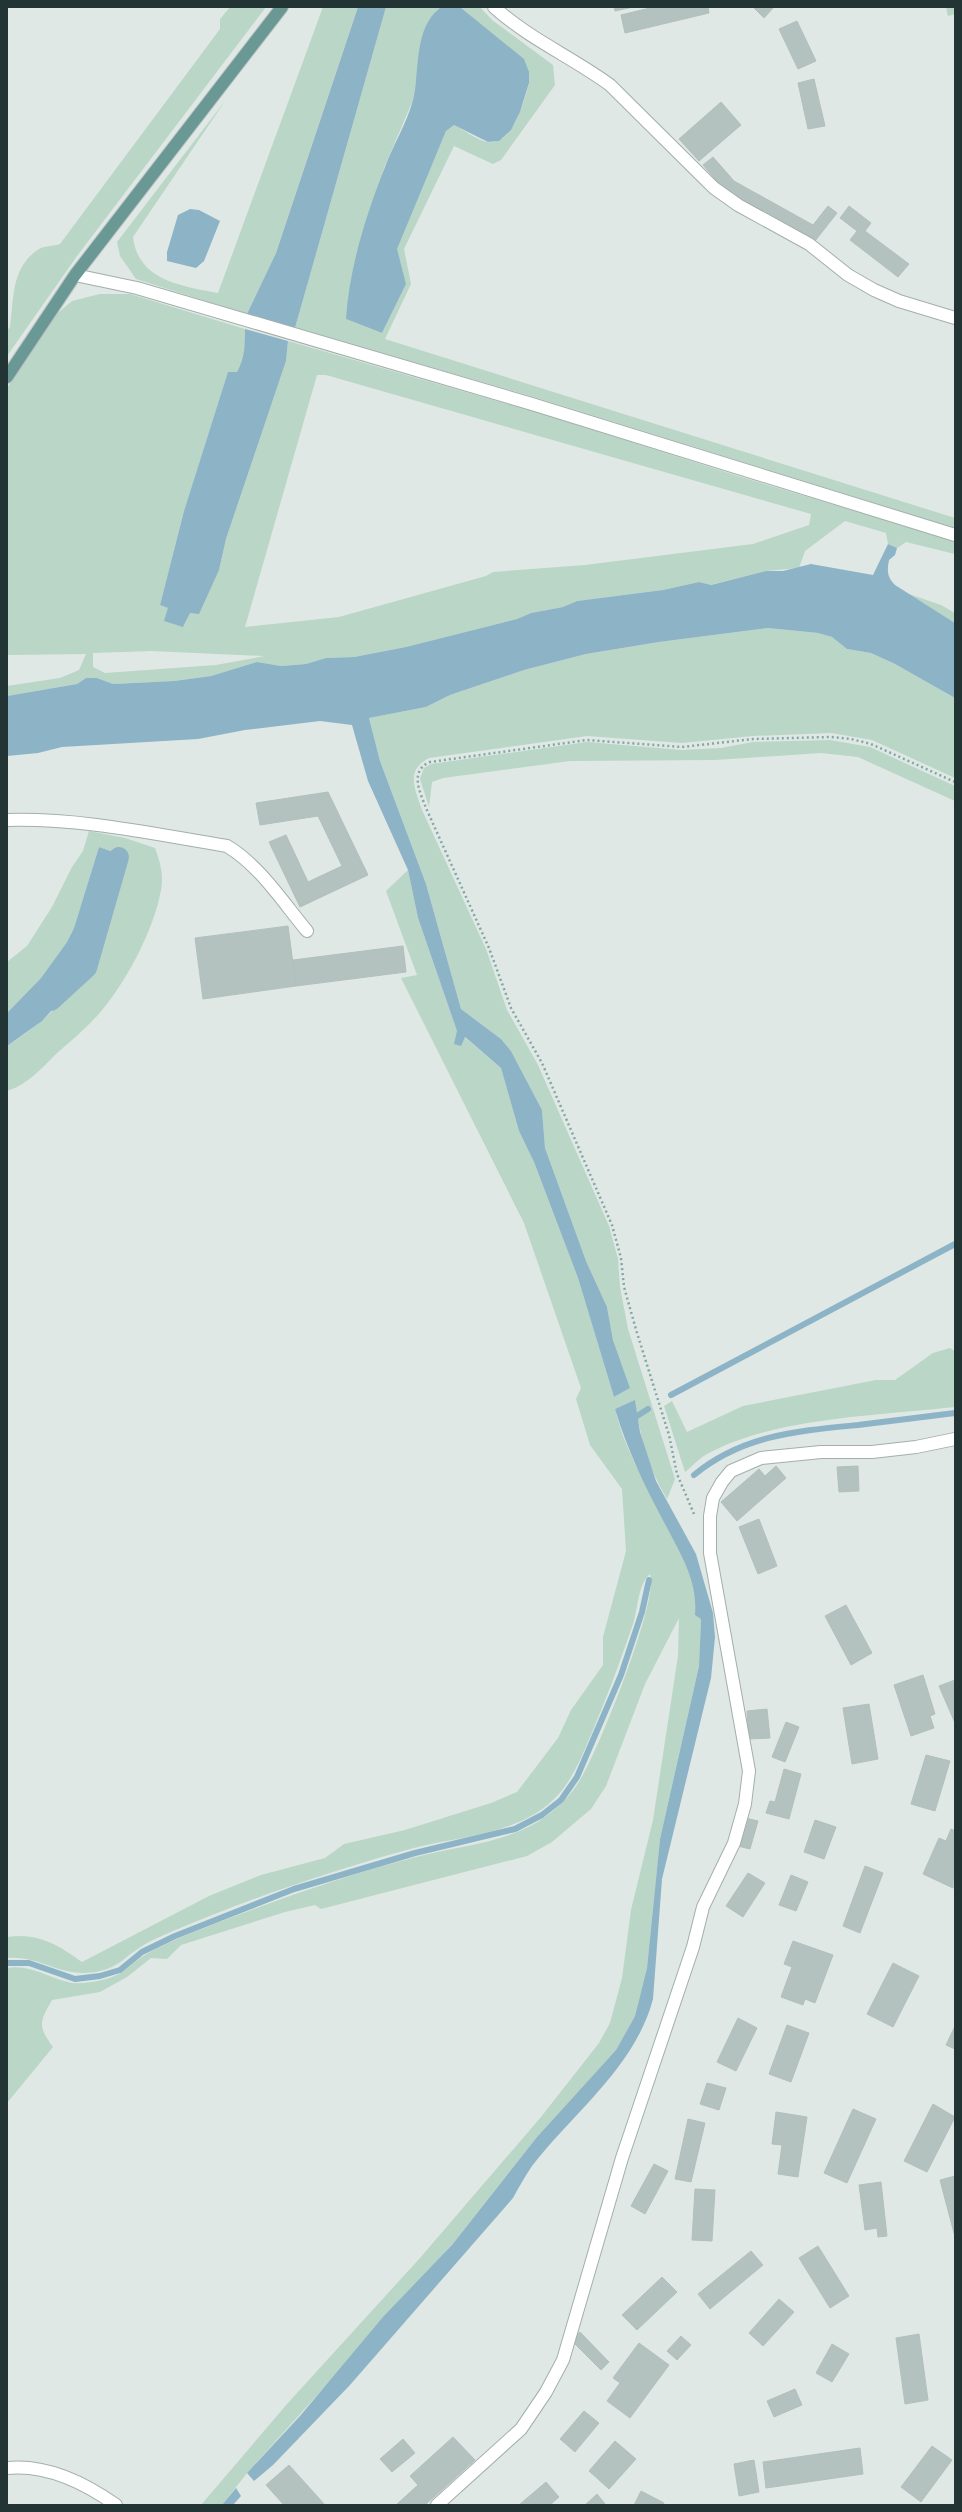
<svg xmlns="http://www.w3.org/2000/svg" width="962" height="2512" font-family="'Fira Sans Condensed',sans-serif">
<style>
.green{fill:#bad6c7;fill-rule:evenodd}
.water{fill:#8db3c6}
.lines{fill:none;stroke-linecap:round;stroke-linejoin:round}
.stream{stroke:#8db3c6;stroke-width:6}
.canal{stroke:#8db3c6;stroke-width:20}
.building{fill:#b4c2bf;stroke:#b2c0bd}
.minor-casing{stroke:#a3afac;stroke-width:14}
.major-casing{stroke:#bdc2c2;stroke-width:14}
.path{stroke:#83a7a3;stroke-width:2.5;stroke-dasharray:2 3;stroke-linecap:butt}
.minor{stroke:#fff;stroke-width:12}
.major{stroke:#699895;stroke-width:12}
</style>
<rect width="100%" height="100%" fill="#dfe8e5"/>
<path class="green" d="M230,7H266L77,256L7,356V331L10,327C14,298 11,267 39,249C44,246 54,246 60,244L220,29V19Z
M323,7H358L276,253L247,314L136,279L120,256L117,242L225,101L133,237C138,281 182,286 218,293Z
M386,7H441L436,11L423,35L413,100L384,168L346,319L382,333L406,284L396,249L446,131L454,125C464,130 477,140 487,142C512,147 525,100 529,83L508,47L460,7H480L492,20L553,65L555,85L501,160L493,164L454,146L404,249L411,284L385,339L955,518V528L534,397L295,328Z
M946,7H955V14L948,16Z
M100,294H130L245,329C246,345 245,357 237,372L228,373L184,511L160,605L168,608L184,626L190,612L219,570L226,539L286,361L288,341L553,417L738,476L955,541V554L906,542L897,548L888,544L886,533L845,521L805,551L799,568L766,571L710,585L699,582L663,590L577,601L563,607L531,613L517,619L406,647L354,657L326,658L306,664L281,666L257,662L211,676L174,681L113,684L97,678H86L77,684L7,696V686L60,678L79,670L86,654L7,655V388L52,318L72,301ZM317,375H326L811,514L809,525L753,544L585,565L493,572L486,576L339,617L245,627ZM152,651L264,656H265L216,665L105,673L93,667V653Z
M909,594L941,605L955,613V623Z
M768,628L818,633L832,637L847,649L871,653L895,664L955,698V778L872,740L831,733L753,736L682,743L587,736L429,758C405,770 415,789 422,810L486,949L507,1010L538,1065L609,1226L618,1259L620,1287L628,1329L675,1479L667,1499C648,1468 640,1436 635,1401L615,1409C619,1425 624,1440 631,1455C652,1504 699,1560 696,1615L701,1618L699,1666L660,1839L647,1968L635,2016L616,2050L537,2137L452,2245L247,2473L222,2505H201L287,2404L420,2258L541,2117L599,2043L610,2023L622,1978L631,1910L653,1820L678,1656L679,1618L645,1684L606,1786L591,1809L552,1842L527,1856L321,1909L315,1905L285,1912L181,1945L167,1959L151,1958L127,1977L100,1992L52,2000C39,2022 38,2027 53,2047L7,2103V1968C31,1964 50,1979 72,1983C81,1984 93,1982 102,1980C125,1975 127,1966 145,1955C155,1949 168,1943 179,1938C257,1907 335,1878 416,1857C458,1846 509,1843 545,1817C559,1807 571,1795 580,1780C597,1754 660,1598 650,1574C638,1584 638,1608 633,1624C620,1662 606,1700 590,1737C581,1758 573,1778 558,1795C523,1834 461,1836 414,1848C333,1870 251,1898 173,1931C162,1936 149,1941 139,1948C125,1957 118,1967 100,1971C61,1980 43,1955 7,1958V1937C37,1932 59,1945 82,1962L209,1896L261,1875L325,1858L344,1844L405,1830L491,1803L517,1792L558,1738L571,1710L603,1665V1637L626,1551L622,1489L590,1445L576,1399L581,1388L524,1223L401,978L417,975L386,891L408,870L418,918L457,1031L501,1068L519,1131L534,1162L578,1278L614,1397L630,1388L613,1340L607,1307L586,1261L545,1148L542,1110L511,1051L501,1039L461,1009L426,884L380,761L369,718L426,707L450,695L524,670L586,654L659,642Z
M830,740L870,747L955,786V801L858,757L821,753L715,760L570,761L443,778L432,782L429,807L420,779L424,768L431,764L587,742L682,750L721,748L753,742Z
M89,831L125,838L155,848C160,862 164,875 161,890C154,930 125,985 97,1016C85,1029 71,1041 57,1053C42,1068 27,1085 7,1091V1046C28,1032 48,1018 63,999C68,992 70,984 74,977C96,941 104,921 115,882L108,868L113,852L99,847L74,928L67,942L41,978L7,1013V962L27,946L52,907L72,867L83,851Z
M950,1348L955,1351V1407C883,1415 772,1418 709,1453C700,1457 693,1466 685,1472L664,1406L672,1401L687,1432L743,1406L876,1380H895L933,1353Z"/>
<path class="water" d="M358,7H386L295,328L247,314L276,253Z
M441,7H460L524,59L529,72V83L520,112L511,130L499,141L488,142L454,125L446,131L397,249L406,284L382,333L346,319C349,269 366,215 385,167C393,145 407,123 413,100C420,71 413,28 441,7Z
M190,209L199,210L220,221L204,261L196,268L167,261V252L178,215Z
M245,329L288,341L286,361L226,539L219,570L199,614L190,613L183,627L164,621L168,608L160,605L184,511L228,372H237C245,357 245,345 245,329Z
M888,544L897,548L895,555L889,560C887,571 887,577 895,585L955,623V698L895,664L871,653L847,649L832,637L818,633L768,628L659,642L586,654L524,670L450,695L426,707L369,718L380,761L426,884L461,1009L501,1039L511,1051L542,1110L545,1148L586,1261L607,1307L613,1340L630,1388L614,1397L578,1278L534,1162L519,1131L501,1068L465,1037L461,1046L454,1044L457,1031L418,918L408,870L368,781L352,725L320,721L245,730L198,739L62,747L38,753L7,756V696L77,684L86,678H97L113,684L174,681L211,676L257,662L281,666L306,664L326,658L354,657L406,647L517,619L531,613L563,607L577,601L663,590L699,582L711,585L766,571H783L811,564L873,575Z
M99,847L113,852L108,868L115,871V882L98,937L63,998L42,1021L7,1046V1013L41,978L67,942L74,928Z
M635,1400L640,1432L656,1481L696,1554L713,1613L715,1637L711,1678L662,1879L653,1999C635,2067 574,2112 532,2166C525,2176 519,2187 513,2198L350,2385L273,2465L254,2481L247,2473L300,2416L383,2317L452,2245L537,2137L616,2050L635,2016L647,1968L660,1839L699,1666L701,1619L695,1615C698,1580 680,1553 665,1524C645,1487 627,1449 615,1409Z
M236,2488L241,2496L233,2505H222Z"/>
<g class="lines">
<path class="stream" d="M671,1395L955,1244
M637,1416L648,1409
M694,1475C743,1435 797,1431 858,1425C890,1421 923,1417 955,1413
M7,1963H29L75,1979L100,1976L120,1970L142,1952L175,1936L294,1889L415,1853L515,1829L542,1815L561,1800L577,1777L621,1675L642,1612L649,1580"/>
<path class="canal" d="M51,1001L87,968L119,857"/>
</g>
<path class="building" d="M614,7H633L615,11Z
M654,7H708L709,13L625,33L621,15Z
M753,7H774L764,18Z
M797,21L816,61L798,69L779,29Z
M814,79L825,126L808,129L798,83Z
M721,102L741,125L699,161L679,139Z
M713,157L734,181L813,225L828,206L837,213L815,241L727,193L703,165Z
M849,206L871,223L865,231L909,264L898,277L850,240L857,231L840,218Z
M328,792L368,875L300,907L269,842L286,835L308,882L342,866L318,816L260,825L256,803Z
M288,926L296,986L203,999L195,938Z
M403,946L406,972L296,986L293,960Z
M776,1466L786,1478L737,1521L721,1502L759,1469L765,1476Z
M858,1466L859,1491L839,1492L837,1467Z
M759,1519L777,1566L758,1574L739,1527Z
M846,1605L872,1653L851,1665L825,1616Z
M923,1675L935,1714L930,1716L934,1728L911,1736L894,1685Z
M955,1680V1723L939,1686Z
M869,1704L878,1759L852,1764L843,1708Z
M767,1709L770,1738L749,1739L747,1711Z
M786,1722L799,1727L785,1762L772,1757Z
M926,1755L950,1761L935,1811L911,1804Z
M784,1769L801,1774L789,1819L766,1813L770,1801L775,1802Z
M737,1816L758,1821L750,1849L730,1844Z
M815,1820L836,1827L824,1859L804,1852Z
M951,1829L955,1831L953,1888L923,1874L939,1838L946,1841Z
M865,1866L883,1873L860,1933L843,1926Z
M748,1873L765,1883L743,1917L726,1906Z
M791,1875L808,1882L796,1911L779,1905Z
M793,1941L833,1955L815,2003L805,1999L803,2005L781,1997L792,1967L784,1964Z
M893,1963L919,1976L893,2027L867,2014Z
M738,2018L757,2028L736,2071L717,2062Z
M787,2025L809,2033L791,2082L769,2074Z
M955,2026V2049L946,2045Z
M707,2083L726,2088L719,2110L700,2104Z
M933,2104L955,2117L927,2172L904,2161Z
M853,2109L876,2119L847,2183L824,2173Z
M776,2112L807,2117L798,2177L778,2174L782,2145L772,2144Z
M688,2119L705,2123L691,2182L675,2179Z
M654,2164L668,2171L645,2214L631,2206Z
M955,2176V2237L940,2180Z
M881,2182L887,2236L878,2237L877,2228L865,2230L859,2185Z
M695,2189L715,2190L712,2241L692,2240Z
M818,2246L849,2296L830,2308L799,2258Z
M751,2251L763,2265L710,2309L698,2294Z
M662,2277L677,2292L637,2330L622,2315Z
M779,2299L794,2312L763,2346L749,2333Z
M580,2332L609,2362L601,2370L571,2340Z
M919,2334L928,2400L905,2404L896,2338Z
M681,2336L691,2345L677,2360L667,2351Z
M639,2343L669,2365L630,2418L607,2401L620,2383L613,2378Z
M832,2344L849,2354L832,2382L816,2373Z
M795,2389L802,2405L774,2417L767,2401Z
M584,2411L599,2423L575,2452L560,2439Z
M453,2437L475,2460L425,2505H396L418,2485L410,2476Z
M403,2439L415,2453L392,2472L380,2459Z
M615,2441L636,2459L609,2489L589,2471Z
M932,2446L952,2460L921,2502L901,2487Z
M860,2448L863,2474L766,2488L763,2462Z
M754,2460L759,2492L739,2496L734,2464Z
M289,2465L325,2505H284L266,2485Z
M546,2482L559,2497L550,2505H519Z
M641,2491L664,2503L663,2505H634Z
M597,2494L606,2505H585Z"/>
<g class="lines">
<g class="minor-casing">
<path id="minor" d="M494,7C529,39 572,57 610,85L714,188L738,205L809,244L848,275L874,290L899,301L955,318
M75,275L137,288L532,404L955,535
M7,820C82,818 153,834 227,846C260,866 282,901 307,931
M7,2468C46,2464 85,2483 116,2505
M437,2505L521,2429L546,2392L563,2360L622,2158L693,1947L703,1907L734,1843L745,1804L749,1771L710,1553V1516L713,1498L722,1482L731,1471L761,1458L821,1452H872L916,1447L955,1439"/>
</g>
<g class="major-casing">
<path id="major" d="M7,377L75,275L282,7"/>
</g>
<path class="path" d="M694,1514L677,1474L669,1435L637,1333L624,1287L621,1258L612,1225L542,1063L511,1008L489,948L426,808C420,792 409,771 430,762L587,740L682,747L753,739L831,737L851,739L871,744L955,782"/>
<use href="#minor" class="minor"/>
<use href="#major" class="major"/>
</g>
<rect width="962" height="2512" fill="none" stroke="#223534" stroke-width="16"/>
</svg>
